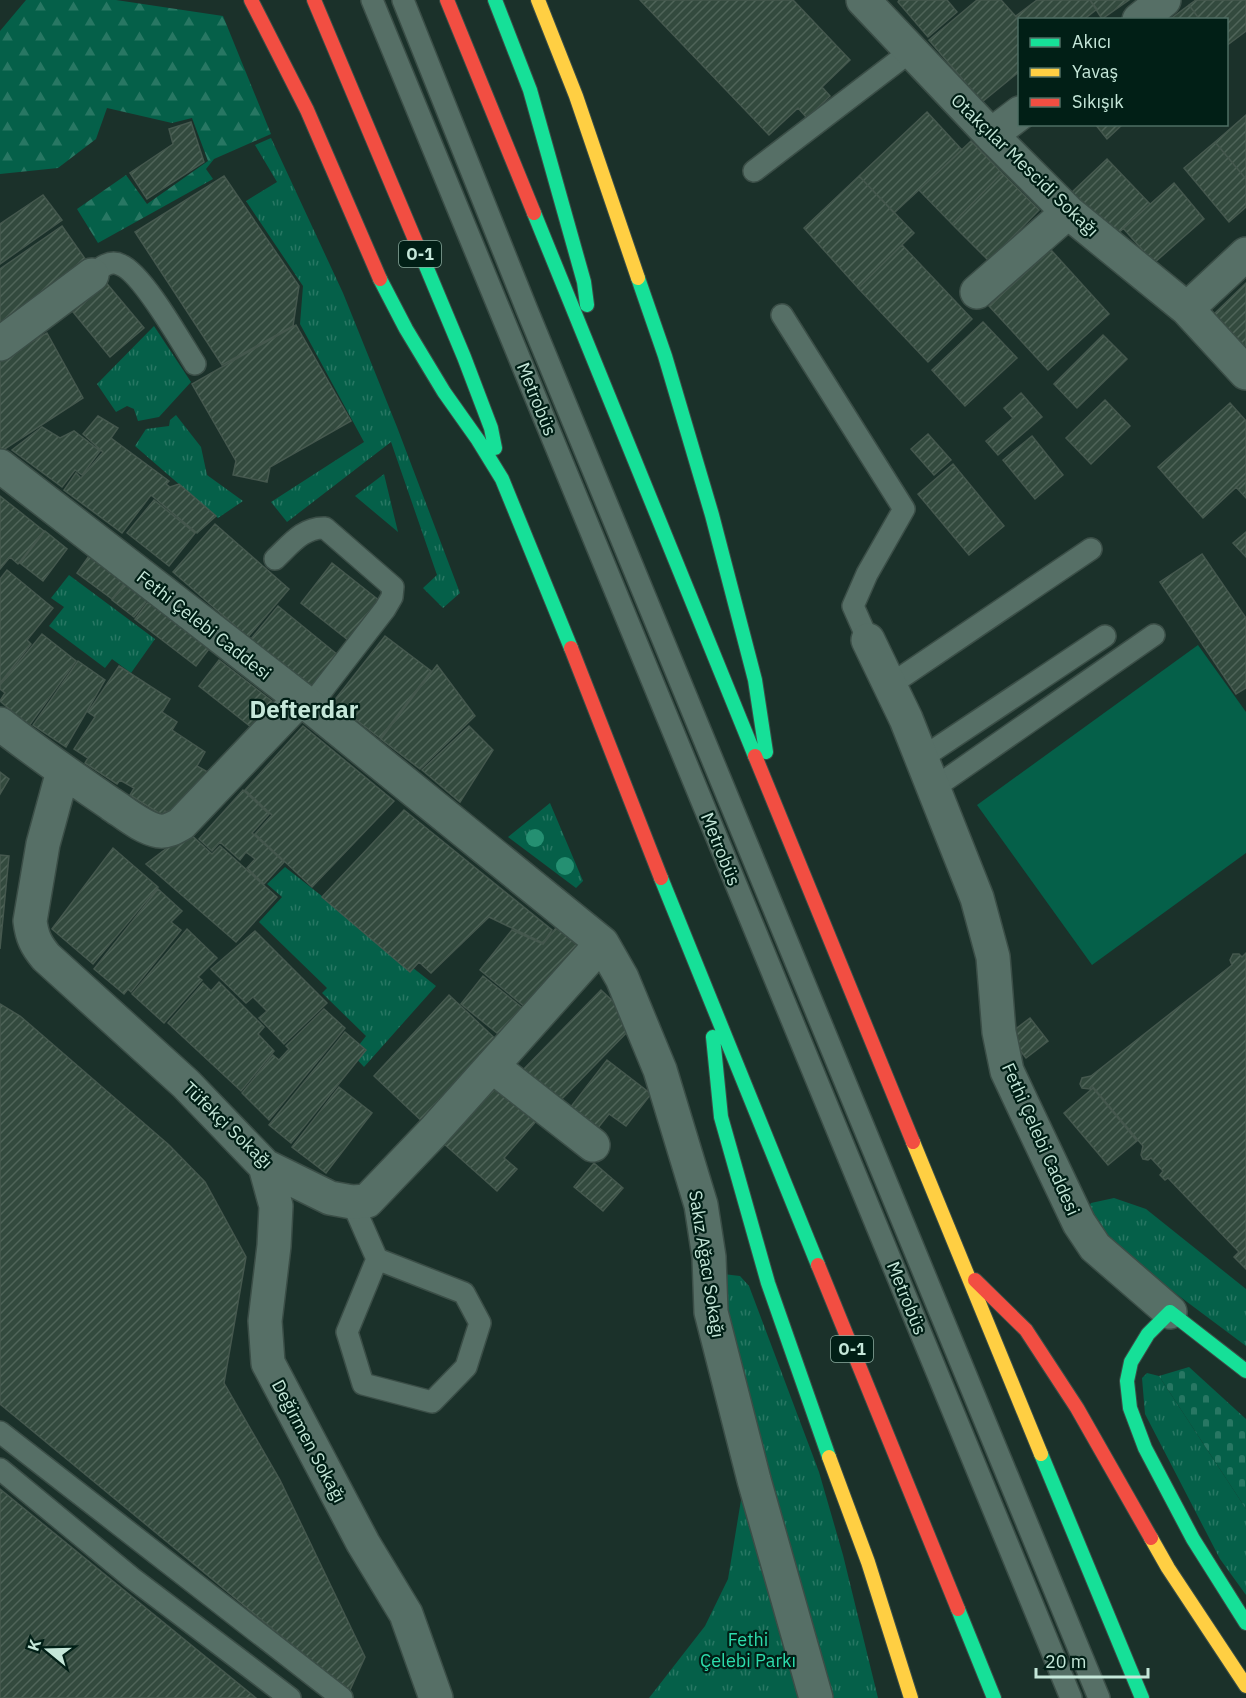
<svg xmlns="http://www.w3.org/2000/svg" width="1246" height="1698" font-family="'IBM Plex Sans',sans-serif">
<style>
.grass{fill:url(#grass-tufts)}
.forest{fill:url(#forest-firs)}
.cemetery{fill:url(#cemetery-stones)}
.pitch{fill:#056049}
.building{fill:url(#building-hatch);stroke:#45584e;stroke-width:1.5}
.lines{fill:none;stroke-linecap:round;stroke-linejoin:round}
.lane-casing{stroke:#3b4e47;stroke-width:24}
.street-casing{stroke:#3b4e47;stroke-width:36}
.fast-casing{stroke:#3b4e47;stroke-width:16}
.slow-casing{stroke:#3b4e47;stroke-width:16}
.jam-casing{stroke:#3b4e47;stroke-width:16}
.lane{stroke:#566f66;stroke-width:21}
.street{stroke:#566f66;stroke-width:33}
.fast{stroke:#16e098;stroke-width:14}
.slow{stroke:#ffcf43;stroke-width:14}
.jam{stroke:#f24e42;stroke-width:14}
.tree{fill:#259072}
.labels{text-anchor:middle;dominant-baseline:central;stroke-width:4.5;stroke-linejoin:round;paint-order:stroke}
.shield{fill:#011f16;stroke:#8aab9e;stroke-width:1.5}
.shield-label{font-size:16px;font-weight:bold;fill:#c5e7d9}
.street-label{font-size:18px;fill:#c5e7d9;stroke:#011f16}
.park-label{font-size:18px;fill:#2ddead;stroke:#011f16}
.district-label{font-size:24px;font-weight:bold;fill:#c5e7d9;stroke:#011f16}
</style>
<defs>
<pattern id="grass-tufts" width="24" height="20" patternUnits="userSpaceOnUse" patternTransform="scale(1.5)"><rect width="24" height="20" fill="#056049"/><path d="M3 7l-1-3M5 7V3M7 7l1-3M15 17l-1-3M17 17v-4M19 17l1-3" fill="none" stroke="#287763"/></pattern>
<pattern id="forest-firs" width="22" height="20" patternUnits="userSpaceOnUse" patternTransform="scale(1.5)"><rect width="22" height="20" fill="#056049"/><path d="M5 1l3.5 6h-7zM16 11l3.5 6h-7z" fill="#287763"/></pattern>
<pattern id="cemetery-stones" width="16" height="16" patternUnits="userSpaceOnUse" patternTransform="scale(1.5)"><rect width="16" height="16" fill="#056049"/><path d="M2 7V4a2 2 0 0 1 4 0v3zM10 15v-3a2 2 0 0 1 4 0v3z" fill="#287763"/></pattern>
<pattern id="building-hatch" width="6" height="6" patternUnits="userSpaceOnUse" patternTransform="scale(1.5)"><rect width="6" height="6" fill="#334a3e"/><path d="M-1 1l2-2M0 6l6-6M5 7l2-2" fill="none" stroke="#4f6459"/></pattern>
</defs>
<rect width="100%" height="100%" fill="#1b312a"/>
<path class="grass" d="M271,138L343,293L397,427L460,593L443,608L423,588L437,575L391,442L287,522L271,502L364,442L300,324L303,286L246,201L277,182L255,145Z
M154,326L191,382L159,417L138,421L134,409L127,406L116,412L97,384Z
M176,415L201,447L207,475L243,501L218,518L135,446L146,429L169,426L170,420Z
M384,474L398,532L355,496Z
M69,575L155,639L131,673L112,659L105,668L49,626L64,607L51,598Z
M550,803L583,881L576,888L508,837Z
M285,867L436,986L364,1067L352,1054L366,1036L322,993L327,988L259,922L282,897L267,884Z
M1114,1198L1146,1209L1246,1289V1346L1159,1281L1083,1217L1091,1203Z
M723,1274L740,1276L749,1286L819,1472L843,1555L878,1698H824L716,1310Z
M1147,1373L1159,1376L1246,1509V1595L1220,1559L1145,1414L1142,1378Z
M751,1499L811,1698H649L705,1626L728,1579L741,1500Z"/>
<path class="forest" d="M26,0H116L223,16L271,134L214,159L206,169L213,179L98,243L77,209L126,175L147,204L208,161L192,118L172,123L107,108L96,139L58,168L0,174V31Z"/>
<path class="cemetery" d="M1189,1367L1246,1419V1509L1159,1376Z"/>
<path class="pitch" d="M1198,645L1246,712V853L1092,965L977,805Z"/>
<path class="building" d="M640,0H793L850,60L822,87L830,96L807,118L798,108L769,135Z
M899,0H947L957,12L928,37L898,2Z
M977,0H1001L1020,21V71L982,102L929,40Z
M1037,0H1090L1097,9L1083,20L1020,21L1016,16Z
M1090,0H1129L1102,19Z
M1196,0H1246V31L1226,46V20H1200L1189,5Z
M1189,5L1200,20H1169Z
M927,112L962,150L894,213L859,176Z
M1246,115V179L1215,142Z
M191,122L204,162L147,199L130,173L173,144L169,129Z
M1095,124H1123L1107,139Z
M971,141L1002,173L952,224L919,190Z
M1215,142L1246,179V207L1229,222L1184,168Z
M1107,159L1150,204L1113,238L1071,193Z
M1002,173L1039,210L989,261L952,224Z
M224,176L299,286L293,326L222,365L135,232Z
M859,176L914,233L858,288L804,228Z
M1174,183L1204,219L1154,263L1123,228Z
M43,195L62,220L0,264V224Z
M62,226L88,263L0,324V269Z
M902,245L972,319L928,362L858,288Z
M1051,250L1109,314L1048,370L989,306Z
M103,279L144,328L110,357L69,307Z
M1246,283V350L1212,316Z
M983,322L1017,358L965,406L932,370Z
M296,325L351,421L270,467L267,482L233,475L236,461L192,384Z
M47,333L83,398L0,452V359Z
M1103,335L1127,359L1077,408L1054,384Z
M1021,393L1042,417L998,455L986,441L1013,418L1004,408Z
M1105,400L1130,426L1091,464L1066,438Z
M1230,403L1246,421V478L1203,518L1158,467Z
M98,416L118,428L111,438L169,481L166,484L170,487L179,484L216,516L197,533L151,495L122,533L64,490L76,473L81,478L103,452L83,434Z
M42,427L60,438L74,431L100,451L82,475L75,470L62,487L12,450Z
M928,434L951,460L934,475L911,449Z
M1032,436L1063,475L1035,499L1003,460Z
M953,464L1004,526L969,555L918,494Z
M1246,478V498L1236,487Z
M0,496L44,531L18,564L10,557L0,569Z
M154,500L195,533L169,566L127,533Z
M215,524L289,589L248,637L173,572Z
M45,531L67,549L43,581L20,563Z
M1246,532V557L1233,543Z
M91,553L127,580L112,599L77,573Z
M1202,554L1246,618V688L1236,694L1160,582Z
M332,563L380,601L348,640L301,603Z
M7,570L53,608L27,640L31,644L0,683V579Z
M127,582L148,599L134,617L112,600Z
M148,602L209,649L196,666L135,619Z
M278,606L338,655L311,688L251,639Z
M42,634L76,661L29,726L0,701L5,693L0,689V685Z
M385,636L431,671L380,738L333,702Z
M219,660L272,701L251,727L199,686Z
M78,661L105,680L66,747L33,725Z
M437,665L475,716L420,769L381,739Z
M119,666L170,699L162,712L177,722L172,730L205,752L197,766L211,774L175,817L165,811L162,815L130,795L134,788L120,780L117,784L85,763L88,758L74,749L95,717L88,712Z
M303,726L394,801L312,887L255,834L272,815L245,790Z
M469,726L493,750L460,802L422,770Z
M0,772L9,779L0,794Z
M243,790L269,814L252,833L284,862L264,884L247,868L255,859L246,852L240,860L220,842L212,851L199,839Z
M404,810L552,930L543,943L489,917L431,973L419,962L410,972L322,897Z
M188,832L212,854L220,846L277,897L236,942L146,864Z
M113,848L158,887L93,964L52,929Z
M0,855L9,856L0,949Z
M158,889L182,911L171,922L181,930L131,992L128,989L124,994L94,969Z
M556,928L584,949L530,1011L480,970L512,930L543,944Z
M187,929L217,958L198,977L202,980L164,1023L132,994Z
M255,931L327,1003L284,1044L259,1018L267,1011L253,997L246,1003L211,969Z
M1246,953V1269L1234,1257L1239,1252L1168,1178L1165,1180L1160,1175L1163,1171L1151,1158L1148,1160L1143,1159L1141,1155L1143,1146L1092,1086L1090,1089L1082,1088L1080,1084L1082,1078L1091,1076L1232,965L1230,960L1233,954H1239L1242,957Z
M483,976L530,1014L508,1042L461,1004Z
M219,982L264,1027L258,1034L274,1051L241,1091L168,1023L203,983L211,991Z
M601,990L636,1023L555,1106L520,1073Z
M449,995L503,1046L428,1127L374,1076Z
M0,1004L20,1016L169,1145L205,1182L246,1257L224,1383L280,1480L365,1657L349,1692L0,1404Z
M324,1009L345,1028L269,1120L242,1093L273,1055L279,1060L289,1049L286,1046Z
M1030,1018L1048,1041L1026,1058L1008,1035Z
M345,1032L366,1050L291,1143L269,1125Z
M607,1060L651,1094L626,1126L609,1114L593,1134L566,1113Z
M496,1083L537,1120L504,1158L517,1169L497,1191L443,1143Z
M339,1087L372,1113L326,1173L292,1147Z
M1093,1088L1137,1141L1108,1165L1064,1113Z
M594,1163L623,1188L603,1211L574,1187Z
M0,1489L256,1698H0Z"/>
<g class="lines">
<g class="lane-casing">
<path id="lane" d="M372,0L1071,1698
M403,0L527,310L1099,1698
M754,171L911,51
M92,275C100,268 110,259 121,265C143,274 181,342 195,364
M782,315L904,509L867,574L853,606L868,640
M275,559C290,545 303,527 325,528L393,587L392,597L385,609L310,706
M890,685L1091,549
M922,758L1105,636
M934,788L1154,635
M352,1202L377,1259L464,1293L480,1323L466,1367L432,1402L363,1384L347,1332L377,1259
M0,1432L342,1698
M0,1469L132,1578L290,1698"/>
</g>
<g class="street-casing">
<path id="street" d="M863,0L991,135L1068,212L1187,309L1246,373
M1139,20L1164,0
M991,135L1020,113
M977,292L1068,212
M1187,309L1246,254
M0,344L92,275
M0,466L310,706L602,943L622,978L660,1070L701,1205L709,1257L711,1312L754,1480L816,1698
M868,640L906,719L977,898L993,957L999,1032L1007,1071L1023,1105L1079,1223L1095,1247L1170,1312
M0,724C36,752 73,778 111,804C125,813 142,828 159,831C167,832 174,828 181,824L300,699
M63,771L43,844L30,921C32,937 36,945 46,957L186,1084L265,1166L330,1198L352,1202L367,1201L434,1131L602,943
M492,1066L593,1145
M265,1166L276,1206L274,1246L265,1321L268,1363L363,1543L406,1614L436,1698"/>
</g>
<g class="fast-casing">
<path id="fast" d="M495,0L530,90L584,282L587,305
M534,213L755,756
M418,247L464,357L491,428L495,448
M638,278L665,356L712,515L755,680L766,752
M380,279L406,329L444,392L478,440L502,479L571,648
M661,878L818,1265
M713,1037L721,1117L768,1283L829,1457
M1170,1312L1246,1371
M1170,1312L1148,1334L1131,1362L1127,1381L1130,1408L1145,1448L1193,1539L1246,1623
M1041,1454L1142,1698
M958,1609L994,1698"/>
</g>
<g class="slow-casing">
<path id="slow" d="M538,0L576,96L638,278
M913,1142L1041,1454
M829,1457L868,1562L911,1698
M1151,1538L1168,1568L1246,1686"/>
</g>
<g class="jam-casing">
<path id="jam" d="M251,0L307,110L380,279
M314,0L418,247
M447,0L534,213
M571,648L661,878
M755,756L913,1142
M818,1265L958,1609
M975,1280L1026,1330L1077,1408L1151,1538"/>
</g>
<use href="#lane" class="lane"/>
<use href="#street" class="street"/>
<use href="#fast" class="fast"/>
<use href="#slow" class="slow"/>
<use href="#jam" class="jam"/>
</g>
<g class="tree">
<circle cx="535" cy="838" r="9"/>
<circle cx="565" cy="866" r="9"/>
</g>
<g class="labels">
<g class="shield">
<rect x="399" y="241" width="42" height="26" rx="4.5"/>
<rect x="831" y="1336" width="42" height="26" rx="4.5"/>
</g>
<g class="shield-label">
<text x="420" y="254">O-1</text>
<text x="852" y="1349">O-1</text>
</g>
<g class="street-label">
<text transform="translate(1025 165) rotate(44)">Otakçılar Mescidi Sokağı</text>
<text transform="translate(537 399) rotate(68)">Metrobüs</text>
<text transform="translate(204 625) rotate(38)">Fethi Çelebi Caddesi</text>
<text transform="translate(721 849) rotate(68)">Metrobüs</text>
<text transform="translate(228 1125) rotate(44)">Tüfekçi Sokağı</text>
<text transform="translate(1041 1139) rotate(66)">Fethi Çelebi Caddesi</text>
<text transform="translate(707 1264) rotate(81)">Sakız Ağacı Sokağı</text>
<text transform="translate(907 1298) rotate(68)">Metrobüs</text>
<text transform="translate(309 1441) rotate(62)">Değirmen Sokağı</text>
</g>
<g class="park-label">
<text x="748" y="1639">Fethi<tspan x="748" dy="21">Çelebi Parkı</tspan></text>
</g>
<g class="district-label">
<text x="304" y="709">Defterdar</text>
</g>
</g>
<rect x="1018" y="18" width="210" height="108" fill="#011f16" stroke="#4f6f64" stroke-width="1.5"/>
<rect x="1030" y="38" width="30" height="9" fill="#16e098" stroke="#4f6f64" stroke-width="1.5"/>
<text x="1072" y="48" font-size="18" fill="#c5e7d9">Akıcı</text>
<rect x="1030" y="68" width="30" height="9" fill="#ffcf43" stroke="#4f6f64" stroke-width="1.5"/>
<text x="1072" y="78" font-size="18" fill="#c5e7d9">Yavaş</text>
<rect x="1030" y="98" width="30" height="9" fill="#f24e42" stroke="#4f6f64" stroke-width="1.5"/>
<text x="1072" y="108" font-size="18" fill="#c5e7d9">Sıkışık</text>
<g transform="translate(48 1650) rotate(289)" stroke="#011f16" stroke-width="4.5" paint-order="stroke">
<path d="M0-4.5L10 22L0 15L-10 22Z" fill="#c5e7d9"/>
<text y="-9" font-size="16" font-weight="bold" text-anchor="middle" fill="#c5e7d9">K</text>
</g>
<path d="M1036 1668v9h112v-9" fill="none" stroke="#c5e7d9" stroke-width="3"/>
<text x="1045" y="1668" font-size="18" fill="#c5e7d9" stroke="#011f16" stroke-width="4.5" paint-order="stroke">20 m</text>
</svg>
